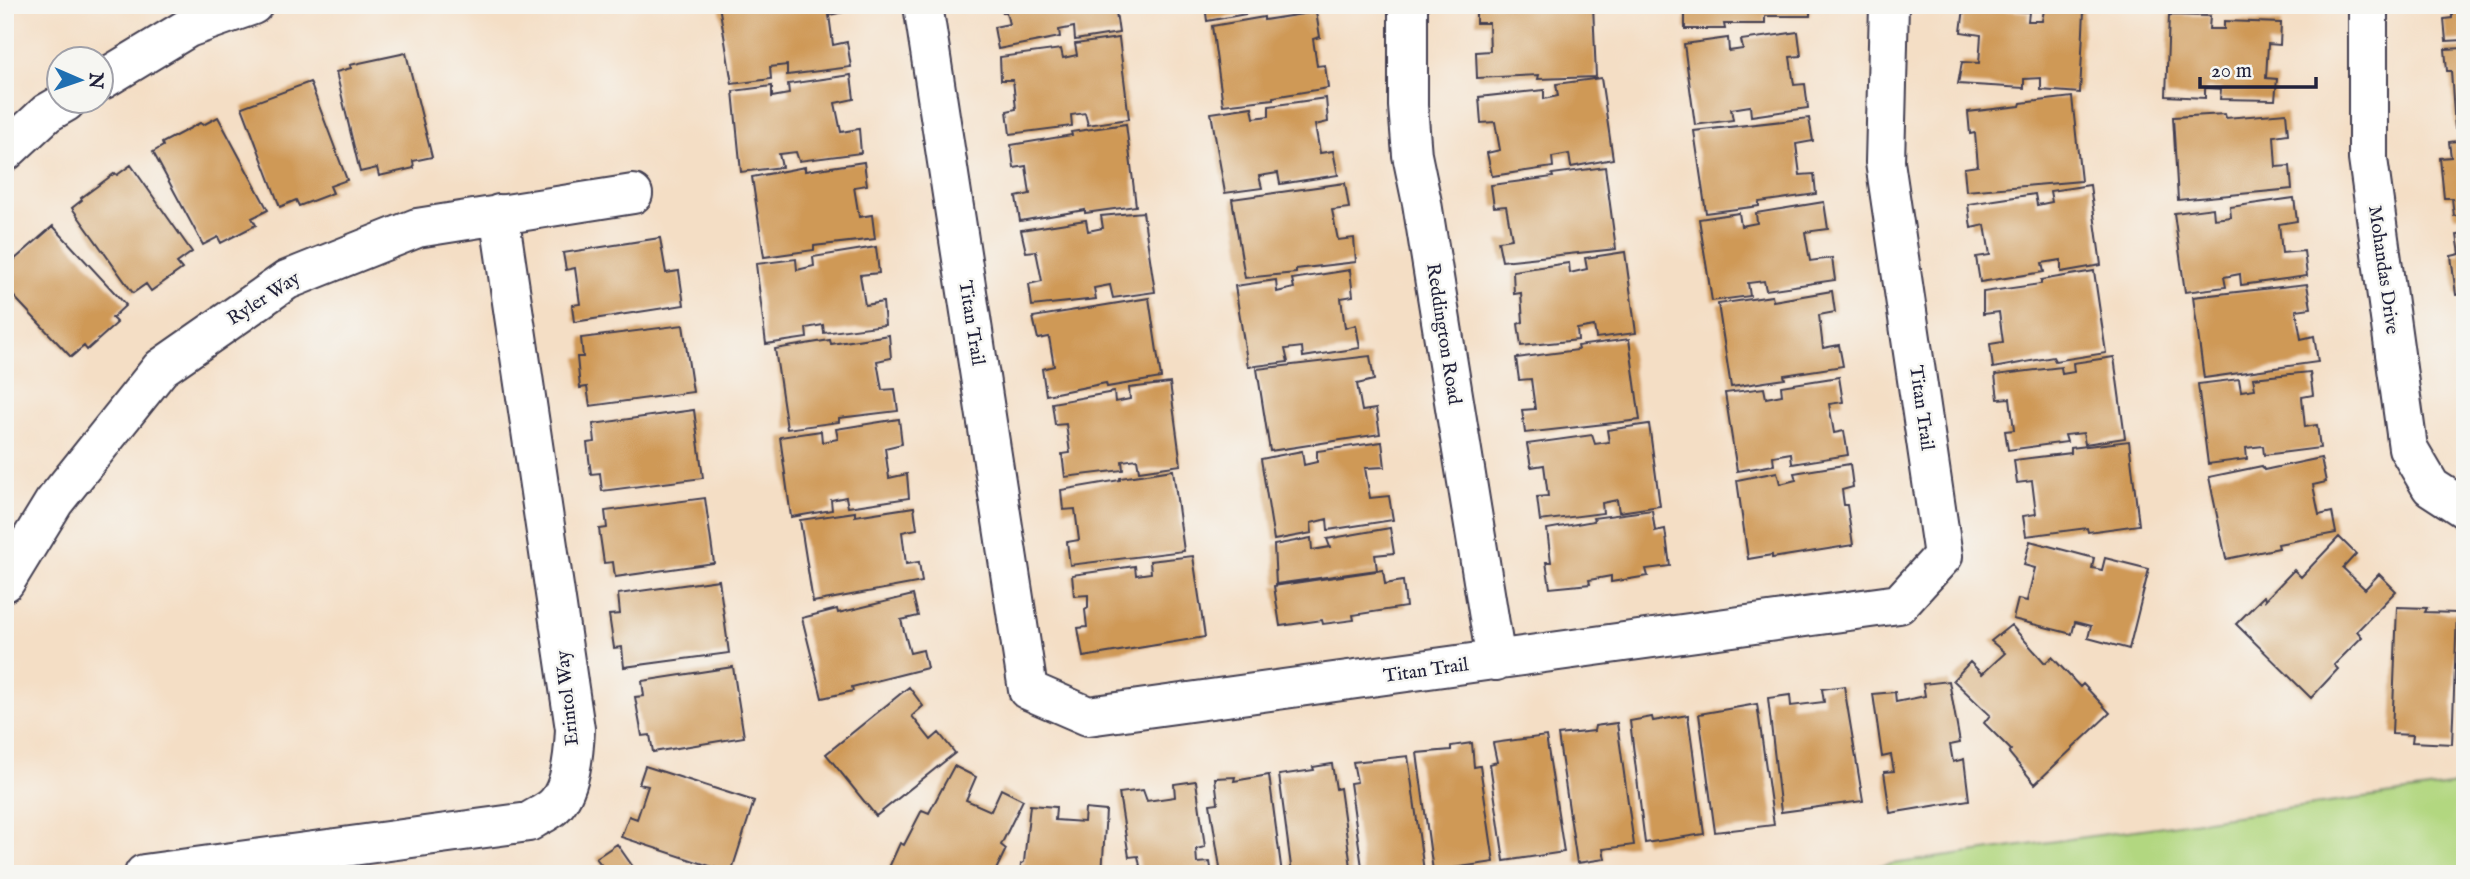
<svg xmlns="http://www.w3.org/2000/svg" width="2470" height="879" font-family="'IM FELL English',serif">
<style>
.green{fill:#b2d780;stroke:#6a7c5e;stroke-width:2}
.building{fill:#cf9957}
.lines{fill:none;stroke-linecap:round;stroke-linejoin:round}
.minor-casing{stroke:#423e50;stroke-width:42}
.minor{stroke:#fff;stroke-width:38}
.labels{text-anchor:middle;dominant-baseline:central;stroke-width:5;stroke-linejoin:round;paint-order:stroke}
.street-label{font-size:19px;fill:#22223b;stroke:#f6f6f2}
</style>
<rect width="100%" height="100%" fill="#f6f6f2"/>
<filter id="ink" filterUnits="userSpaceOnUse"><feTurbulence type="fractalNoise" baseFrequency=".0143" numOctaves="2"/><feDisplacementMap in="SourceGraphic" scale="14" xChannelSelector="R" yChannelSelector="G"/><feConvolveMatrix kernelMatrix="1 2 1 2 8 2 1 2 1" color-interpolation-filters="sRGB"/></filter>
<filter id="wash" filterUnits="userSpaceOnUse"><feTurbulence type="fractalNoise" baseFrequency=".00686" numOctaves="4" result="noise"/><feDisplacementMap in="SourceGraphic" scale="28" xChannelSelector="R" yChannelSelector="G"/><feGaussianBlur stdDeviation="1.57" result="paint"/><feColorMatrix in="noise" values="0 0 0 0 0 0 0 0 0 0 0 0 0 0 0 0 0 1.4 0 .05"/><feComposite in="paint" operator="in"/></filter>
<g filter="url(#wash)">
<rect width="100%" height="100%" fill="#f4dec5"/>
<path class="green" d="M2465,784V874H1820Z"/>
<g id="blocks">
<path class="building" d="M719,5H843L844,12L829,15L833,45L847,42L851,67L787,75V65L770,67L771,79L732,84Z
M1001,5H1115L1119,33L1075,40L1074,27L1059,30L1060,37L998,49L994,27L1009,24L1006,12H1002Z
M1205,5H1243L1246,14L1207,21Z
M1260,5H1291V7L1261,12Z
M1476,5H1593L1596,77L1538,79L1539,75L1477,78L1476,52L1490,51L1489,23H1476Z
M1685,5H1810V16H1765V24H1724L1725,29H1685Z
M2168,5H2212L2211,13L2168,11Z
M2229,5H2284V13L2229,11Z
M2452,5H2465V40L2446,41L2444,19L2452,18Z
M1964,8L2029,12L2028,21H2042L2044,10L2084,11L2080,93L2041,90V78L2024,79V88L1958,84L1962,62L1979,63L1981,35L1961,32Z
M1316,12L1320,37L1313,39L1317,66L1325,65L1328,88L1273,97V99L1223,105L1212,26L1264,17V20Z
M2169,15L2210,16L2209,29H2224V21L2281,23L2280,45L2268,44L2266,78L2277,79L2275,100L2220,99L2221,89L2205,88V98L2166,96Z
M1798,32L1801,56L1790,57L1794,85L1805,84L1808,108L1751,116L1750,106L1731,109L1733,120L1695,125L1684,44L1728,38L1729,51L1743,49L1741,40Z
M1119,38L1129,119L1088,125L1085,113L1071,115L1072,126L1010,134L1007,111L1016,109L1013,80H1001L1000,57L1061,49L1063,58L1077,55L1075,44Z
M2465,48V127L2455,128L2451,71H2447L2445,49Z
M406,53L432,157L413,161L414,168L379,176L377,168L360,172L336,72L351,68L350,65Z
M851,75L854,99L835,103L841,132L859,129L861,153L799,161L796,152L779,154L782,167L741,172L733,91L772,86V97L789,94L788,84Z
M1601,78L1613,159L1571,167L1569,154L1552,157L1553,167L1492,176L1487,153L1500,150L1495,122L1481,123L1479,97L1544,90V99L1558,96L1556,84Z
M310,82L347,180L330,186L333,193L299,206L296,200L280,207L242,107Z
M2072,97L2081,181L1966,191L1964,168L1978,166L1975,133L1970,134L1968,112L2020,106L2021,103Z
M1326,98L1328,122L1315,125L1320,153L1333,151L1338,175L1280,184L1278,173L1259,176L1262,188L1225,193L1211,113L1252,107L1254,118L1269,116V106Z
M2286,113L2288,134L2274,136L2276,167L2290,166L2292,189L2178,200L2173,117L2225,114L2226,118Z
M218,117L268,210L252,218L256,225L221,243L218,237L203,245L153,152L163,146L162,143L200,123L203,125Z
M1809,118L1813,141L1796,144L1800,175L1814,174L1816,194L1759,202V206L1706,213L1694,131Z
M1126,124L1136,206L1085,213V210L1020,221L1016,197L1030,194L1026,166L1014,168L1011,145L1072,135L1071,132Z
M2465,140V215L2454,216L2452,198H2444L2440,158L2451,157L2449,142Z
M864,162L867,185L854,187L859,217L872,215L875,239L814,246V250L764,257L752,177L805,167V171Z
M131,165L192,252L177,263L182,269L151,291L146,284L133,293L72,208L82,200L81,198L115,173L117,175Z
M1605,167L1616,249L1502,261L1498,241L1512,239L1506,206L1494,207L1491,185L1553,177L1552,174Z
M1345,183L1349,208L1332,210L1338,240L1354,238L1356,262L1296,269V273L1245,278L1232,199Z
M2090,185L2101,265L2061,272V260L2042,263L2044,272L1980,282L1976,257L1990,255L1985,225L1971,228L1968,204L2035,194L2037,205L2052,202L2050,191Z
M2294,198L2297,221L2279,224L2282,253L2304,251L2307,276L2241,285L2240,274L2224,277L2226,287L2185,292L2174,213L2213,208L2214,219L2231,217L2230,207Z
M1824,202L1828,229L1805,232L1810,261L1832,258L1835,280L1766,290L1764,281L1748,283L1750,296L1712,301L1699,219L1739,213L1741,226L1757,223L1756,213Z
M1143,212L1155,292L1113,298L1110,285L1094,288L1096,299L1032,306L1029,284L1042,281L1036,251L1026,252L1021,230L1086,220L1088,231L1103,228L1101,216Z
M53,226L126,305L112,318L117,323L87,350L84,346L71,357L5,287V270L8,268L6,267Z
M2465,234V294L2456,295L2451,256L2460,254L2457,235Z
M660,238L666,273L679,271L684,305L574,322L572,305L580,304L575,268L566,270L563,253Z
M876,247L879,273L860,275L865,305L883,302L885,325L824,333L823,325L806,328L807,338L766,344L756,264L796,259L797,270L814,266L813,257Z
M1625,252L1636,333L1596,338L1594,326L1577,329L1578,340L1521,346L1518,324L1523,322L1521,293L1514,294L1513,271L1569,263L1570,273L1587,269L1585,258Z
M1350,270L1353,296L1341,298L1345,328L1356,325L1360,348L1303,357L1302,347L1285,349L1288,362L1248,367L1235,286L1276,280L1277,292L1294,288L1292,279Z
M2094,271L2106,353L2055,361L2053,357L1993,368L1990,344L2003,342L1999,312L1983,314V292L2041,284V280Z
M2307,284L2311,308L2296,310L2301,339L2314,336L2318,362L2204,378L2193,297Z
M1832,291L1835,312L1819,315L1823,348L1839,345L1843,366L1784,375L1785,379L1731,387L1718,304L1772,296L1773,301Z
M1149,298L1161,378L1107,387L1106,383L1046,395L1042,369L1054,366L1049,337L1038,339L1033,317Z
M683,325L693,392L590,406L587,387L580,388L577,357H583L581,338Z
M889,335L891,358L877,361L882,390L895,389L898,411L839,418V422L787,429L775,349L830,340L831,344Z
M1629,339L1640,420L1525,433L1522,410L1535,409L1531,379L1519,380L1516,358L1578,350L1577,346Z
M1370,356L1374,380L1357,384L1362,411L1376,409L1380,434L1270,451L1257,369Z
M2114,357L2125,438L2085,444L2083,433L2065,435L2067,442L2008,450L2005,431L2014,430L2010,398L1998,399L1995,375L2061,367L2062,374L2074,372L2073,363Z
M2310,372L2313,395L2302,397L2305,427L2317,425L2320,448L2264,455L2263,446L2246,448L2247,459L2208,464L2198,384L2239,379L2241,391L2255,389L2253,378Z
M1839,377L1843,402L1829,404L1834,433L1844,431L1848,455L1792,464L1791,453L1773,456L1774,465L1737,471L1725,393L1764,388L1766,398L1782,395L1781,386Z
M1170,383L1181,465L1139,471L1137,459L1122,461L1123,470L1065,477L1062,454L1070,453L1066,424L1055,425L1052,403L1114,392L1115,402L1130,399L1129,388Z
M694,410L703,478L602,491L600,473L591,474L587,443L595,442L593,424Z
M899,419L902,444L885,448L889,478L907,474L909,498L848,507L846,497L831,500L832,510L791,517L780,437L821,431L822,442L838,439L836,429Z
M1649,424L1660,506L1619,512L1617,500L1602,503L1603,513L1540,521L1537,497L1548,496L1544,465L1531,467L1527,444L1592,435L1595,444L1609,442L1607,430Z
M2129,441L2139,525L2088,532L2087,528L2026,536L2023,516L2036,514L2032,481L2017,483L2014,460L2071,453V448Z
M1382,442L1385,467L1365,468L1370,498L1389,496L1393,520L1328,530L1327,519L1311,523L1312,533L1274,540L1261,459L1302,451L1304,465L1317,462V451Z
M2321,458L2326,482L2313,485L2319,515L2332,512L2336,533L2278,544L2279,548L2226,559L2209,477L2262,466L2264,470Z
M1850,464L1853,487L1842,490L1844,505H1847L1853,545L1772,558V555L1748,559L1737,480L1777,472L1780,484L1796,480L1794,473Z
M1173,470L1184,551L1070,565L1067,542L1079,540L1075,509L1063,510L1061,490L1120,480V478Z
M705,498L714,563L615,577L613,562L604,563L599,529L607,528L605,511Z
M914,507L917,529L902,532L906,564L919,562L922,582L813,602L800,520L855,512V516Z
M1652,510L1655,531L1665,529L1670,566L1646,569L1648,576L1611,582V576L1589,580L1590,584L1550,588L1546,562H1551L1547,529L1594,521L1593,518Z
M1390,528L1394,553L1375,555L1377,570L1276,584L1274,545L1311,538L1312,550L1330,547L1327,539Z
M2339,537L2356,554L2343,568L2365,589L2379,574L2396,591L2357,631L2362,637L2334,665L2338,669L2311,698L2236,624L2264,596L2265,600L2294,570L2301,577Z
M2030,541L2094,558L2092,568L2102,570L2105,558L2149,569L2129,649L2088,638L2091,626L2075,622L2072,634L2013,619L2018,599L2027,601L2035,568L2024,565Z
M1193,556L1205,637L1083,657L1078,628L1087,627L1085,610L1088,608V595L1074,596L1072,575L1135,566L1136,575L1151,573L1150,561Z
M1383,570L1385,584L1403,581L1406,607L1353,615L1354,620L1323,624L1322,620L1280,626L1274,586Z
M719,580L729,653L624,667L622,647L614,648L609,615L620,614L618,594Z
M913,595L918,616L901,620L910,653L923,650L927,668L852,687L853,691L822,698L802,618L837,609L838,613Z
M2397,607L2427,608L2425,612L2457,613L2452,744L2412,742L2413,735L2392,734Z
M2011,625L2045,663L2052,657L2080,687L2083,684L2110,713L2035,784L2009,753L2011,750L1984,723L1990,715L1953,680L1970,662L1982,674L2005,653L1991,641Z
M733,667L744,737L653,752L650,735L642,736L635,697L644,696L642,681Z
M1949,681L1960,743L1950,745L1953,762L1964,759L1969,800L1890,813L1884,772L1894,771L1891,755L1882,757L1873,694L1895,692L1896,702L1925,696L1923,684Z
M1844,686L1863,801L1781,812L1768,698L1790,695L1791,706L1824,702L1822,689Z
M909,687L923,706L912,716L931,740L939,733L955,753L876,816L826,754Z
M1757,704L1774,825L1715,832L1699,714Z
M1688,715L1704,834L1645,843L1630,721L1652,717L1653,721Z
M1617,723L1634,845L1603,849L1605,859L1577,863L1558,735L1594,731L1595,726Z
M1546,736L1564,852L1504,861L1490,764L1497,762L1493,743Z
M1472,743L1474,767L1480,766L1494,862L1433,871L1417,753L1451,750V746Z
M1408,756L1424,871L1363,874L1350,783L1357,782L1353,762Z
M1332,764L1336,789L1340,788L1352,874H1292L1279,775L1314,770L1313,767Z
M645,766L754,801L731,873L621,837L629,816L637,819L648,786L639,784Z
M954,766L976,777L966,800L991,811L1001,789L1023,800L1001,845L1006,849L994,874H886L900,843L904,845L922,810L929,813Z
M1269,775L1282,874H1221L1210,804L1218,803L1215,778L1235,777L1234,781Z
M1196,781L1205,847L1196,849L1197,863L1210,862L1212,874H1134L1141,871L1138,856L1129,857L1119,793L1143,790L1147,801L1175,797L1174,784Z
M1030,805L1056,807L1055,820L1084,822L1085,809L1106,811L1102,874H1020L1021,864L1024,862Z
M617,844L638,874H594L603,867L596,858Z"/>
</g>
</g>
<g filter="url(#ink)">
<use href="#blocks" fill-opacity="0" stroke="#423e50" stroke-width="2"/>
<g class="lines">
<g class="minor-casing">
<path id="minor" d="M923,5L1028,690L1088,716L1899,604L1943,556L1885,162L1889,5
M1408,5V106L1412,155L1422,203L1496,661
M2368,5V159L2408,448L2431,487L2465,509
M102,80L188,28L253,5
M5,152L47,113L66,102
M5,582L54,502L161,368L287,280L417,228L633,194
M144,874L529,822C536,817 546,813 553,807C571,791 574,752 575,729L499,214"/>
</g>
<use href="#minor" class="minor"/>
</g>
</g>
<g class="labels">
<g class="street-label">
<text transform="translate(2383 270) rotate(82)">Mohandas Drive</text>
<text transform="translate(264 299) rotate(-33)">Ryler Way</text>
<text transform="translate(971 323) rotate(81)">Titan Trail</text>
<text transform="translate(1443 334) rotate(81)">Reddington Road</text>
<text transform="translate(1921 408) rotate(82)">Titan Trail</text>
<text transform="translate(1426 671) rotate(-8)">Titan Trail</text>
<text transform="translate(568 698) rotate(-96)">Erintol Way</text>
</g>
</g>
<rect width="2470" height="879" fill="none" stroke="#f6f6f2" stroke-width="28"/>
<g transform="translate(80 80) rotate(92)"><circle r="33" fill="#f6f6f2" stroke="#a1a1a9" stroke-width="2"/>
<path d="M0-5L12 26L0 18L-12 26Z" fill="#1f6fb2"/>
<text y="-10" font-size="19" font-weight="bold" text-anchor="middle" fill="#22223b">N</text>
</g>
<path d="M2200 77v10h116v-10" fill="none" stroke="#22223b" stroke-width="3.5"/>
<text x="2211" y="77" font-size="21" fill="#22223b" stroke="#f6f6f2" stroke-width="5" paint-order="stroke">20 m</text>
</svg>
